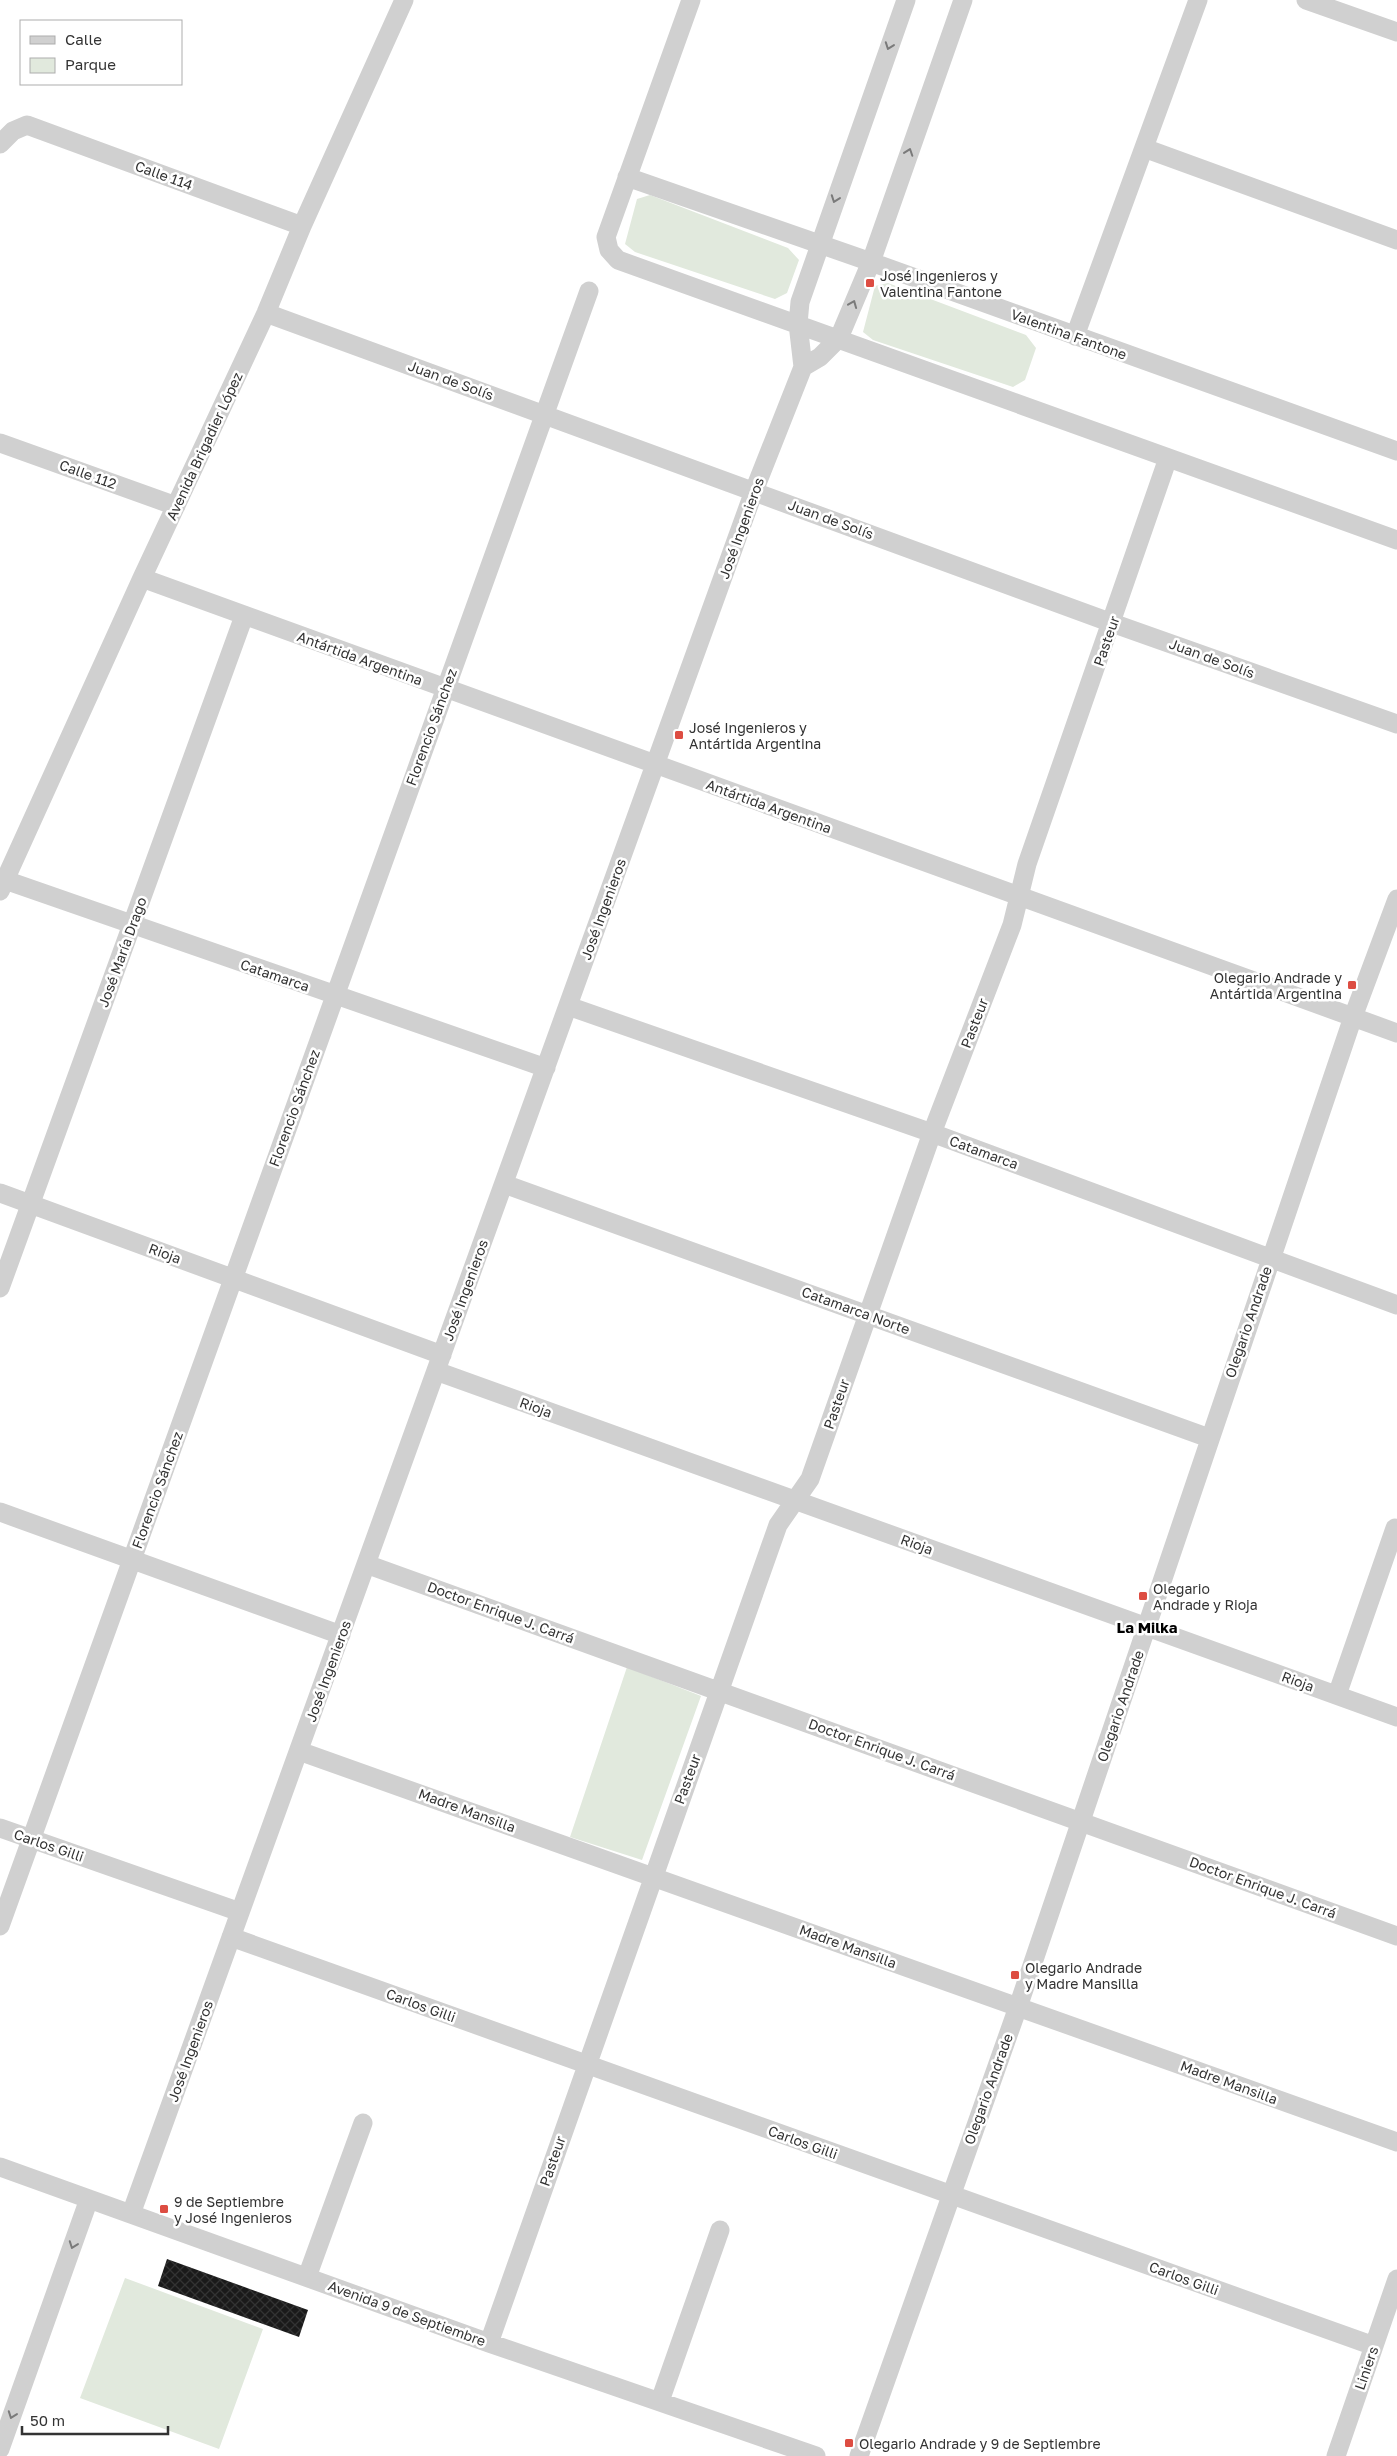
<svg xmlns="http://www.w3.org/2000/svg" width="1397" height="2456" font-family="'Golos Text',sans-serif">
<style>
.green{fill:#e1e9dd}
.building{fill:url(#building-cross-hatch)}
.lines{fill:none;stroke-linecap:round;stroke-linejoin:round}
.minor{stroke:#d0d0d0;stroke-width:19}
.oneway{stroke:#7a7a7a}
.poi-dot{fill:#dd4d42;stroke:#fff;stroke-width:2}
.labels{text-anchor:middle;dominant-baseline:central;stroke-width:5;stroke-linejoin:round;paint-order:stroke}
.street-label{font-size:14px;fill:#333;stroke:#fff}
.poi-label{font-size:14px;fill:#333;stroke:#fff;text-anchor:start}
.neighbourhood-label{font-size:15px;font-weight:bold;fill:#000;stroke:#fff}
</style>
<defs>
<pattern id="building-cross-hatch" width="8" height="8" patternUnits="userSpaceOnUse" patternTransform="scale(1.25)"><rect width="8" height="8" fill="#1a1a1a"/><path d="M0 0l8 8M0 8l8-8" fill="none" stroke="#333"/></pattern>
</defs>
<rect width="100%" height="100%" fill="#fff"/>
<path class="green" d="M650,195L788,248L799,260L787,293L775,299L635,252L625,244L637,199Z
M888,283L1026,335L1036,348L1025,380L1013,387L873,340L863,332L875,286Z
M627,1667L701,1696L642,1860L570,1837Z
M125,2278L263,2329L219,2449L80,2398Z"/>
<path class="building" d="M167,2259L308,2310L299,2337L158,2286Z"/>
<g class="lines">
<path class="minor" d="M691,0L606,237L609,250L618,260L1397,540
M1306,0L1397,32
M0,144L13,131L27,125L302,226
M1144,148L1397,240
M627,177L871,262L1397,451
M266,313L1112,623L1397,724
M1075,336L1198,0
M803,367L820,357L839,338L871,262L963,0
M803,367L798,324L800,302L906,0
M0,443L176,506
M142,578L1397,1033
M5,880L546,1068
M0,891L142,578L266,313L302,226L404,0
M568,1006L932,1133L1397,1305
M504,1184L1209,1438
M0,1193L442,1355
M0,1288L244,616
M436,1371L1397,1717
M0,1512L341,1635
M366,1564L1397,1936
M1337,1695L1395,1528
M299,1751L1397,2142
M0,1828L240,1912
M0,1926L589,291
M231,1937L1374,2346
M0,2167L489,2343L816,2456
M131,2214L754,491L803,367
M307,2277L363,2123
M489,2343L778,1525L810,1479L932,1133L1012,925L1027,864L1168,458
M660,2401L720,2230
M0,2449L89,2199
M859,2456L1018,2007L1353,1017L1397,899
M1336,2456L1397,2279"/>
</g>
<defs><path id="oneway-chevron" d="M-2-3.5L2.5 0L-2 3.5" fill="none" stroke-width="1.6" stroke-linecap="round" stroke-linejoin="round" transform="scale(1.25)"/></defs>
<g class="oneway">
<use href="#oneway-chevron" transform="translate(889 46) rotate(110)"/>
<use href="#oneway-chevron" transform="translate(909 152) rotate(-71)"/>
<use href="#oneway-chevron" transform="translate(835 199) rotate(110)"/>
<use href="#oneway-chevron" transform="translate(853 304) rotate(-68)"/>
<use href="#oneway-chevron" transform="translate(73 2245) rotate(110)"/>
<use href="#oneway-chevron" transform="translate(12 2415) rotate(110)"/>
</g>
<g class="poi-dot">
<rect x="865" y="278" width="10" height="10" rx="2.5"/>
<rect x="674" y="730" width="10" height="10" rx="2.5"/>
<rect x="1347" y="980" width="10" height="10" rx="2.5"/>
<rect x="1138" y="1591" width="10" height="10" rx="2.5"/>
<rect x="1010" y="1970" width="10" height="10" rx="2.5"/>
<rect x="159" y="2204" width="10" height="10" rx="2.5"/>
<rect x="844" y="2438" width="10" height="10" rx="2.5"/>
</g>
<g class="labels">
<g class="street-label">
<text transform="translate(164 175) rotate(20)">Calle 114</text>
<text transform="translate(1069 334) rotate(20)">Valentina Fantone</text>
<text transform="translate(451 380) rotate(20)">Juan de Solís</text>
<text transform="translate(204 446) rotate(-65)">Avenida Brigadier López</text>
<text transform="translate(88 474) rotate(20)">Calle 112</text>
<text transform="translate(831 519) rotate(20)">Juan de Solís</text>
<text transform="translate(741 528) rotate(-70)">José Ingenieros</text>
<text transform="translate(1106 641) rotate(-71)">Pasteur</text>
<text transform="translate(360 658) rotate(20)">Antártida Argentina</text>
<text transform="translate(1212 658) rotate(20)">Juan de Solís</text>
<text transform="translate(431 727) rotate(-70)">Florencio Sánchez</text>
<text transform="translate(769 806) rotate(20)">Antártida Argentina</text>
<text transform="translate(603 909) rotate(-70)">José Ingenieros</text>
<text transform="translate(122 952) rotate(-70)">José María Drago</text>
<text transform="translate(275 975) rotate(19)">Catamarca</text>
<text transform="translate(974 1023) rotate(-69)">Pasteur</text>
<text transform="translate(294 1108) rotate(-70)">Florencio Sánchez</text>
<text transform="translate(984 1152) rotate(20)">Catamarca</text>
<text transform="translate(165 1253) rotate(20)">Rioja</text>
<text transform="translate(465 1290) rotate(-70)">José Ingenieros</text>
<text transform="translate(856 1310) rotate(20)">Catamarca Norte</text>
<text transform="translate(1248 1322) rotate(-71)">Olegario Andrade</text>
<text transform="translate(836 1404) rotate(-71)">Pasteur</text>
<text transform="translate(536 1407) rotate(20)">Rioja</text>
<text transform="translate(157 1490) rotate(-70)">Florencio Sánchez</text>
<text transform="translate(917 1544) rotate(20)">Rioja</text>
<text transform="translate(501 1612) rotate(20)">Doctor Enrique J. Carrá</text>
<text transform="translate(328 1671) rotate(-70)">José Ingenieros</text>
<text transform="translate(1298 1681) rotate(20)">Rioja</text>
<text transform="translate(1120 1706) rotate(-71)">Olegario Andrade</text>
<text transform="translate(882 1749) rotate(20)">Doctor Enrique J. Carrá</text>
<text transform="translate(687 1779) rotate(-70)">Pasteur</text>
<text transform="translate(467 1810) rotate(20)">Madre Mansilla</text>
<text transform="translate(49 1845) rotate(19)">Carlos Gilli</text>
<text transform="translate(1263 1887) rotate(20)">Doctor Enrique J. Carrá</text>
<text transform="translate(848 1946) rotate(20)">Madre Mansilla</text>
<text transform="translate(421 2005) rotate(20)">Carlos Gilli</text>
<text transform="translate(190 2051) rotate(-70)">José Ingenieros</text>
<text transform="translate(1229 2082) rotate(20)">Madre Mansilla</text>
<text transform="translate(988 2089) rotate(-70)">Olegario Andrade</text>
<text transform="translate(803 2142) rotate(20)">Carlos Gilli</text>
<text transform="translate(552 2161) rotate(-71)">Pasteur</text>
<text transform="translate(1184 2278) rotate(20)">Carlos Gilli</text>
<text transform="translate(407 2313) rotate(20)">Avenida 9 de Septiembre</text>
<text transform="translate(1366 2368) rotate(-71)">Liniers</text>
</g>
<g class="poi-label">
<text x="880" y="275">José Ingenieros y<tspan x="880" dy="16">Valentina Fantone</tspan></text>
<text x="689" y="727">José Ingenieros y<tspan x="689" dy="16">Antártida Argentina</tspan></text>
<text x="1342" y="977" text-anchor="end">Olegario Andrade y<tspan x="1342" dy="16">Antártida Argentina</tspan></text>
<text x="1153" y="1588">Olegario<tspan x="1153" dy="16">Andrade y Rioja</tspan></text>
<text x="1025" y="1967">Olegario Andrade<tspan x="1025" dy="16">y Madre Mansilla</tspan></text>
<text x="174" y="2201">9 de Septiembre<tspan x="174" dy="16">y José Ingenieros</tspan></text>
<text x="859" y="2443">Olegario Andrade y 9 de Septiembre</text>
</g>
<g class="neighbourhood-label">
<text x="1147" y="1627">La Milka</text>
</g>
</g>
<rect x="20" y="20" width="162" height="65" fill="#ffffff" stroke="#adadad"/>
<rect x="30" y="36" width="25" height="8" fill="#d0d0d0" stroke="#adadad"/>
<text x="65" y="45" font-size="15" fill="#333333">Calle</text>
<rect x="30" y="58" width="25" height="15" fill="#e1e9dd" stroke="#adadad"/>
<text x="65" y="70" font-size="15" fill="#333333">Parque</text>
<path d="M22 2426v8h146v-8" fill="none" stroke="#333333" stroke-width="2.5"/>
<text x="30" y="2426" font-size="15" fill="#333333" stroke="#ffffff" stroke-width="4" paint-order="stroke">50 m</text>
</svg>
